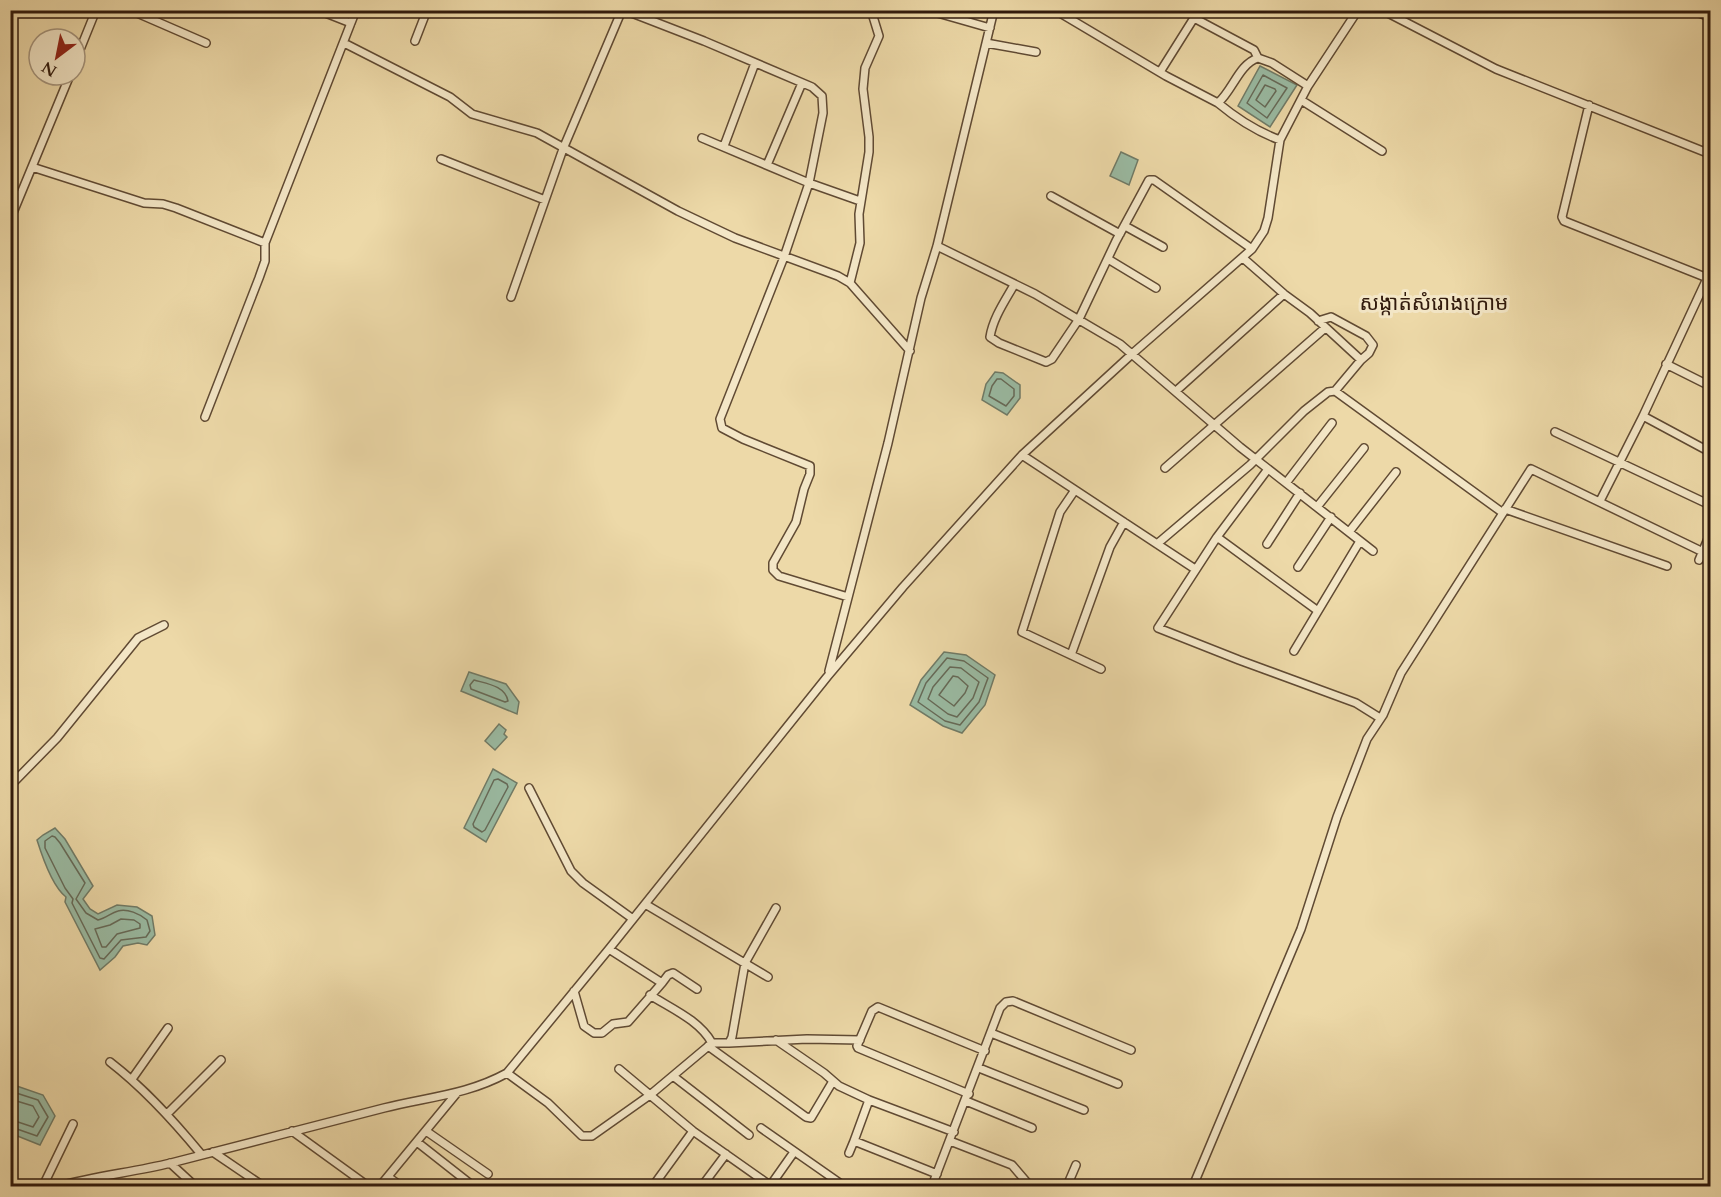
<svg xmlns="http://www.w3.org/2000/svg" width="1721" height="1197" font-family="Cardo,'Noto Sans Khmer',serif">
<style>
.water{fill:#9abba3;stroke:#707b67;stroke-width:1.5}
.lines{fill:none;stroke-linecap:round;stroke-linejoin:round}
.shore{stroke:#666a58;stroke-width:1.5}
.minor-casing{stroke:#604a33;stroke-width:10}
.minor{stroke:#f3e6c6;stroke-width:7}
.labels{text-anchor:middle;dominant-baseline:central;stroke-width:6;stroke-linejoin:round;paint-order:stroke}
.quarter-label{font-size:21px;fill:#311a0c;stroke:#f3e6c6}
</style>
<rect width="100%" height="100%" fill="#edd9a8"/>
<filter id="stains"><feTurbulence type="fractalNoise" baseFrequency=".00333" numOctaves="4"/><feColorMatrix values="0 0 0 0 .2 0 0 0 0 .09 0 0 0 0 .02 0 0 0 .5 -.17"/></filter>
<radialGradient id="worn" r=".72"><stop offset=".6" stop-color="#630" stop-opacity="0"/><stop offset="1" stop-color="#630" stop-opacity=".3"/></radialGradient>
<path class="water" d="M1260,66L1297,85L1270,127L1238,106Z
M1121,152L1138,160L1129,185L1110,176Z
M995,372L1003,373L1020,385V398L1007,415L982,400L986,384Z
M944,652L966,655L995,675L985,705L962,733L943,726L910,705L921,680Z
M469,672L506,684L519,702L517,714L461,691Z
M499,724L506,730L504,734L507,737L495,750L485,741Z
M493,769L517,783L486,842L464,828Z
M55,828L65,839L93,886L83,899L90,909L98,914L117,905L137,907L152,916L155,935L147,945L138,943L123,946L115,957L100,970L65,902L66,897C53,887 42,856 37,840L43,835Z
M11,1084L43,1095L55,1116L40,1145L15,1135L11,1145Z"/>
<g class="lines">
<path class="shore" d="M1263,75L1287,88L1267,118L1247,103Z
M1265,85L1275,89L1276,91L1265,107L1256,100Z
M997,379H1001L1014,389V396L1006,406L989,396L992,386Z
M947,658L964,661L988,678L979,702L960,725L945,721L918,702L926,683Z
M950,667L961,668L979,682L973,698L957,717L948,714L928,699L933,687Z
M953,676L958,677L968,686L965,693L954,706L939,695Z
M474,680C488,684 505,686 508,701L505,702L471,689L470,685Z
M498,779L507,784L508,787L485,830L482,832L474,827L473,824L494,780Z
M52,836L55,837L60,843L85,883L76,899L86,913L98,920C106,918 111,913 118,911C127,908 140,914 147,920L150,931L146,937L121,940L104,959L100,958L72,903L73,899L65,888L45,848V841Z
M121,919L134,920L140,924V928L117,934L106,947H102L95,929L110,925Z
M10,1091L38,1100L48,1117L37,1136L17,1129L10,1132
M10,1099L33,1106L39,1117L33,1127L18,1122L10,1123"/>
<g class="minor-casing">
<path id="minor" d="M130,10L206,43
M318,10L351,23
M624,10L704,41L812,87L822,96L823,113L809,183L784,257L720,419L722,428L743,439L810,466V474L804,489L796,522L773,563V570L779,576L848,597
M927,10L990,28
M1055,10L1166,76L1218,103C1233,90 1239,64 1258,58L1272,63L1308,86
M1382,10L1496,69L1710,154
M1691,10L1710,17
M1194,18L1254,50L1258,58
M415,41L427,10
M344,43L450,97L472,114L537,133L678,211L735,238L838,276L850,283L857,291L910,351
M986,43L1036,52
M75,62L96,10
M1160,72L1199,10
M1301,100L1382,151
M1218,103C1236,118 1258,132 1280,140
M1589,105L1562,217L1564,221L1710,279
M702,138L809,183L860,201
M724,146L755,63
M441,159L545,200
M767,165L802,83
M32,167L144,203L163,204L176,208L265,243
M1051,196L1120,234
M10,220L70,75
M1125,226L1163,247
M937,246L1035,294L1120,344L1240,447L1373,551
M1243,258L1284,294L1310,313L1361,360L1335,391
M1108,259L1156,288
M850,283L860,243L859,214L869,152V137L863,89L865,68L879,36L871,10
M1014,285C1005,301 993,318 990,337L999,343L1046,362L1052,359L1079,319L1116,241L1149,180H1154L1252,249
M511,297L563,149L622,10
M1318,321L1331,317L1366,336L1373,345L1369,353L1361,360
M1666,364L1710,386
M1176,391L1284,294
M1643,416L1710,452
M205,417L259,278L265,261V243L356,10
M1555,432L1710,505
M1022,455L1195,569
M1165,468L1325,328
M1268,469L1217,537L1158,628L1239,660L1356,703L1380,718
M1286,483L1332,423
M1075,490L1060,512L1022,632L1101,669
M1600,501L1643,416L1710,272
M1317,507L1364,448
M1505,509L1667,566
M1349,532L1396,472
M1217,537L1318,611
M1157,544L1250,465L1304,411L1328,392L1335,391L1503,513
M1267,544L1300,493
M10,548L13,542
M1699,560L1710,534
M1298,567L1331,517
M1294,651L1360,541
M1071,655L1110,547L1124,522
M829,671L888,443L921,298L937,246L994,10
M10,786L57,738L138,638L164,625
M529,788L571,871L583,883L633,919
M645,904L768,977
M662,983L668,975L673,973L697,989
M574,991L584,1026L594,1033H602L613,1024L628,1022L662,983L609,949
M650,995C672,1009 699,1020 712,1043
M991,1033L1118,1084
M776,1040L824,1073L839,1086L869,1100L954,1132
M729,1043L807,1039L860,1040
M708,1046L806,1117L811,1118L833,1081
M110,1062C145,1089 173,1120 201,1154
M979,1068L1084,1110
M619,1069L693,1131L771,1186
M507,1073L548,1103L582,1136H592L650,1095L712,1043H729L732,1037L745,963L776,908
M673,1076L749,1135
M132,1079L168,1028
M969,1094L858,1048L857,1046L872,1011L878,1007L985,1051
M869,1100L854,1141L937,1174
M966,1101L1032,1128
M168,1113L221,1060
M761,1128L844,1186
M292,1131L368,1186
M426,1131L488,1174
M950,1141L1012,1165L1030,1186
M417,1142L473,1186
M213,1152L263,1186
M849,1153L854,1141
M170,1163L195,1186
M388,1177L401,1186
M43,1186L73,1124
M59,1186C96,1176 134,1172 171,1163C242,1145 313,1126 384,1108C427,1097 467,1095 507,1073L609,949L827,677L903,587L1022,455L1132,354L1252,249L1264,231L1268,218L1280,140L1308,86L1358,10
M380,1186L456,1094
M653,1186L693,1131
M702,1186L726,1154
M770,1186L794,1152
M932,1186L1000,1008L1006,1002L1013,1001L1131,1050
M1067,1186L1076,1165
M1193,1186L1301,929L1337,817L1367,739L1383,715L1401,673L1531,469L1703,552"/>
</g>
<use href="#minor" class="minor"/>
</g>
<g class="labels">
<g class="quarter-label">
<text x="1434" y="303">សង្កាត់សំរោងក្រោម</text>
</g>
</g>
<rect width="1721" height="1197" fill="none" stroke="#edd9a8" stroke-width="36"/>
<rect x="12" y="12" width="1697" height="1173" fill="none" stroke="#311a0c" stroke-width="3"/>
<rect x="18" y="18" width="1685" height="1161" fill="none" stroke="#311a0c" stroke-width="1.5"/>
<g transform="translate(57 57) rotate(212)"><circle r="28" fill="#f3e6c6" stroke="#a5947c" stroke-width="1.5"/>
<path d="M0-4.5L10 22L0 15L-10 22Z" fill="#8f2418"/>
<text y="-9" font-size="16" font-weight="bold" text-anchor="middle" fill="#311a0c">N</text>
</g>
<rect width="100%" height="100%" filter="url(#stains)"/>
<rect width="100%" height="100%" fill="url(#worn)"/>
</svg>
